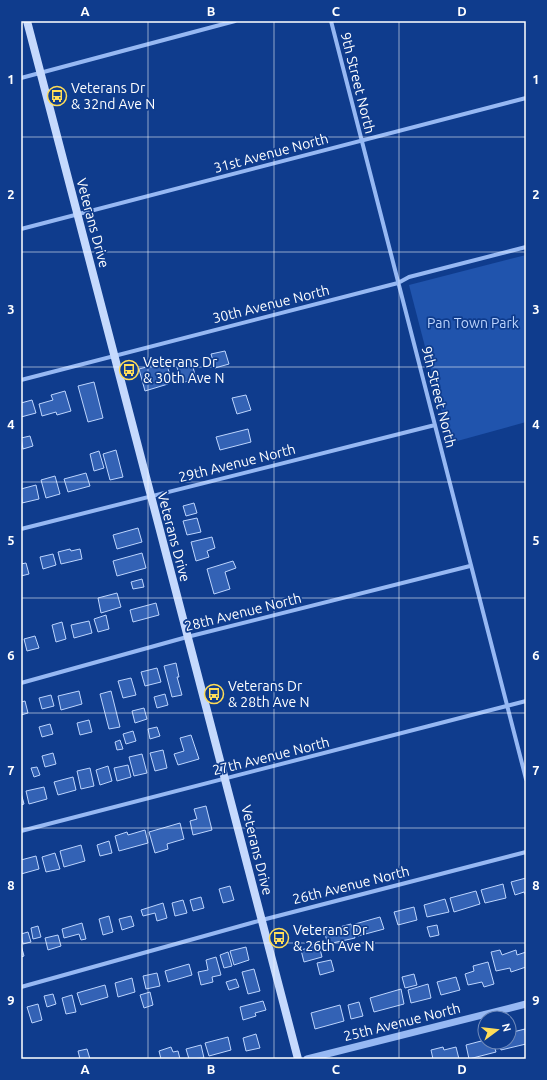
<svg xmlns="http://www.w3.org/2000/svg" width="547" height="1080" font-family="Ubuntu,sans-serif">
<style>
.green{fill:#2054ad}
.building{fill:#3362b5;stroke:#bdd5fe}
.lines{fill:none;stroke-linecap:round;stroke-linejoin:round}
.minor{stroke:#96b8f3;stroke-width:4}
.tertiary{stroke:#96b8f3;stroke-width:7}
.secondary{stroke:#c5d9fd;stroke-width:8}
.grid{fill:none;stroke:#fff;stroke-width:1;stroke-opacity:0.55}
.labels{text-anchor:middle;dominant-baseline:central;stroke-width:3.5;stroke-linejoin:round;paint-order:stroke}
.street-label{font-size:14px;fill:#fff;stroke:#0f3c8d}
.poi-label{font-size:14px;fill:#fff;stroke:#0f3c8d;text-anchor:start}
.park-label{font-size:14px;fill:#bdd5fe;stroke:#0f3c8d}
.neatline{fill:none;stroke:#fff;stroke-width:1.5}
.grid-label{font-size:13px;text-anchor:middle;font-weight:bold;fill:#fff}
</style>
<rect width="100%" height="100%" fill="#0f3c8d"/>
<path class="green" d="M526,255V422L450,443L409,285Z"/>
<path class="building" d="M225,351L229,364L215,368L211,354Z
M166,362L170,375L166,376L168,384L145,391L139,369Z
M192,363L196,379L181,383L177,367Z
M94,382L103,418L88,422L78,386Z
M65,391L71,411L57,415L56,412L42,416L39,404L53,400L51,395Z
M246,395L251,410L237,414L232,398Z
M32,400L36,413L21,417V403Z
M248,429L251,442L220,450L216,437Z
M30,436L33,446L23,449L21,438Z
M116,450L123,477L110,480L103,454Z
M99,451L104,468L94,471L90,454Z
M86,473L90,486L68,492L64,479Z
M55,476L60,494L46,498L41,480Z
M36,485L39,499L22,503L21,489Z
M194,503L197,513L186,516L183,506Z
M197,518L201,532L187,535L183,521Z
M138,528L142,542L117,549L113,535Z
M212,537L215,548L207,551L209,557L196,561L191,542Z
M70,549L71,551L80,549L82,559L61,564L58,552Z
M142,553L146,568L117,576L113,561Z
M53,554L56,565L43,569L40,557Z
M233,561L236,568L225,572L230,589L214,594L207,569Z
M26,563L29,574L21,576V564Z
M142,579L144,587L133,589L131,582Z
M117,593L121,607L101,613L98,598Z
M156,603L159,615L133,622L130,610Z
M106,615L109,629L98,632L94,619Z
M89,621L92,633L74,638L71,625Z
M62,622L66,639L56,642L52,625Z
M35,636L39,648L27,651L24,639Z
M176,663L179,677H177L182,695L172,697L164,666Z
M157,668L161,682L145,686L141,672Z
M131,678L136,695L123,698L118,681Z
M79,691L82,704L61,710L58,696Z
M111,691L120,727L109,729L100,694Z
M165,694L168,705L157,708L154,697Z
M51,695L54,706L42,709L39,698Z
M25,701L28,713L21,715V702Z
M144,708L147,719L135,723L132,711Z
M89,720L92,732L80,735L77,723Z
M50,724L53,734L42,737L39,727Z
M157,727L160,736L150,739L148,729Z
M133,731L136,741L126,744L123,734Z
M191,735L199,759L178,765L174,754L184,751L180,738Z
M120,740L123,749L117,750L115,742Z
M163,750L167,768L155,771L150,753Z
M53,753L56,764L45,767L42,756Z
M142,754L147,773L134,776L129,757Z
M128,765L131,777L117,781L114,768Z
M108,766L112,781L100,785L96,770Z
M37,767L40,775L34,777L31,768Z
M90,768L94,786L81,789L77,771Z
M73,777L76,790L58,795L54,782Z
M44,787L47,799L29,804L26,791Z
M21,793L24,804L21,805Z
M206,806L212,830L193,835L190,821L197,819L194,809Z
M180,823L184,839L167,844L168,849L155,853L149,832Z
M145,830L148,843L119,851L115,836L127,832L128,835Z
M109,841L112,853L100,856L97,845Z
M81,845L85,861L64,867L60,851Z
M55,853L60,869L46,872L42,857Z
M36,856L39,869L21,874V860Z
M526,878V896L524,892L515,895L511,882Z
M503,884L506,898L485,903L481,890Z
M230,886L234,900L223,903L219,889Z
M476,891L480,904L454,912L450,898Z
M201,897L204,908L193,911L190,900Z
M445,899L449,912L427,917L424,905Z
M183,900L187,913L175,916L172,903Z
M163,903L167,918L157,921L155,913L143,916L141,910Z
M414,907L417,920L398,925L394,912Z
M109,916L113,932L103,935L99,919Z
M131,916L134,926L122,930L119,919Z
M380,917L384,929L358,936L355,924Z
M82,923L86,939L81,940L79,934L64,938L62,929Z
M351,924L355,938L328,944L324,931Z
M437,925L439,935L430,937L427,927Z
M38,926L41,937L33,939L31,928Z
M28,932L31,942L23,944L21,934Z
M58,935L61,946L48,950L45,938Z
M21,945L24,956L21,957Z
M319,945L322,957L304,962L301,950Z
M246,947L249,960L234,965L230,951Z
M500,950L502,955L516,950L517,955L526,952V967L511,972L510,968L496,971L491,952Z
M228,952L232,966L224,968L220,955Z
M216,957L221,975L212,977L213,982L201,985L198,972L208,970L206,960Z
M331,960L334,971L320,975L317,963Z
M488,962L494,984L484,987L482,982L468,985L465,974L474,971L473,966Z
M189,964L192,975L168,982L165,971Z
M254,969L260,991L248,994L242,972Z
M157,973L160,986L146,989L143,976Z
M414,974L417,985L405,988L402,977Z
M456,977L460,990L441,995L437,982Z
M132,978L135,992L118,997L115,983Z
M236,979L239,987L229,990L226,982Z
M428,984L431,998L411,1003L408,990Z
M105,985L108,997L81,1005L77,993Z
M401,989L404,1004L374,1012L370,998Z
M150,992L153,1005L144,1008L140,995Z
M53,994L56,1004L47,1007L44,996Z
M72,995L76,1012L66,1014L62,998Z
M263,1001L266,1010L255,1013L256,1016L243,1020L240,1007Z
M359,1002L363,1016L351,1019L348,1005Z
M38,1004L42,1020L32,1023L27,1007Z
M340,1005L344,1021L315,1029L311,1013Z
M525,1029L526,1044L501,1050L499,1042H509V1033Z
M256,1034L260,1048L246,1051L243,1038Z
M228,1037L231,1050L209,1056L205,1043Z
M485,1040V1042H493L496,1052L469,1059L466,1045Z
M201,1045L204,1058L189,1059L186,1049Z
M171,1047L173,1052L178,1051L180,1059H161L159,1051Z
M443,1047L444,1050L456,1047L459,1059H433L431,1050Z
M87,1049L90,1059H80L78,1051Z"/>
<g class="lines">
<path class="minor" d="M331,21L526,779
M21,78L235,21
M21,229L526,98
M21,380L398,283L409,277L526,247
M21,529L435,425
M21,683L187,637L470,566
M21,831L526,701
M21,987L262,920L526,852"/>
<path class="tertiary" d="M307,1059L526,1004"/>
<path class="secondary" d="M27,21L298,1059"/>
</g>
<path class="grid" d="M148,21V1059M274,21V1059M399,21V1059M21,137H526M21,252H526M21,367H526M21,482H526M21,598H526M21,713H526M21,828H526M21,943H526"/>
<defs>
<g id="bus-ring" transform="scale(1)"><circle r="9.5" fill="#0f3c8d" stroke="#ffdd58" stroke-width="1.5"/><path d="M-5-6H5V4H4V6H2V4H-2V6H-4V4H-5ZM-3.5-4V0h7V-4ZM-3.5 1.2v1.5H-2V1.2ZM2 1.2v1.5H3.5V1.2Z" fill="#ffdd58"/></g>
</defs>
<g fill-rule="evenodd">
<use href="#bus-ring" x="57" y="96"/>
<use href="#bus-ring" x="129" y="370"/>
<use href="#bus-ring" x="214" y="694"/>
<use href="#bus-ring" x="279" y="938"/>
</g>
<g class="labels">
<g class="street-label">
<text transform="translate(358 83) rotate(76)">9th Street North</text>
<text transform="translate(271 153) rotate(-15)">31st Avenue North</text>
<text transform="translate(93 223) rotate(75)">Veterans Drive</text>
<text transform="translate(271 304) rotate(-14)">30th Avenue North</text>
<text transform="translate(439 397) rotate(76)">9th Street North</text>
<text transform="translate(237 463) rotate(-14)">29th Avenue North</text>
<text transform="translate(174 537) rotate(75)">Veterans Drive</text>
<text transform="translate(243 612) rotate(-14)">28th Avenue North</text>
<text transform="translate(271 756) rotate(-14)">27th Avenue North</text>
<text transform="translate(257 850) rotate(76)">Veterans Drive</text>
<text transform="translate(351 885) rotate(-14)">26th Avenue North</text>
<text transform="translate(402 1022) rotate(-14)">25th Avenue North</text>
</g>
<g class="poi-label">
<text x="71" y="88">Veterans Dr<tspan x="71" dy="16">&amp; 32nd Ave N</tspan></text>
<text x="143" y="362">Veterans Dr<tspan x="143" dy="16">&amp; 30th Ave N</tspan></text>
<text x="228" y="686">Veterans Dr<tspan x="228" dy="16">&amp; 28th Ave N</tspan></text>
<text x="293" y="930">Veterans Dr<tspan x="293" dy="16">&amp; 26th Ave N</tspan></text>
</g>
<g class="park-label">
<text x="473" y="323">Pan Town Park</text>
</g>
</g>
<rect width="547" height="1080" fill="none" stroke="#0f3c8d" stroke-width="44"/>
<g transform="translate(497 1030) rotate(75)"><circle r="19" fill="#0f3c8d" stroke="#6f8abb"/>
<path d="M0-3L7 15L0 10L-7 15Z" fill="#ffdd58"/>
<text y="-6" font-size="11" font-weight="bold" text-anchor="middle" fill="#ffffff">N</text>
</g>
<rect x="22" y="22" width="503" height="1036" class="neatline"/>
<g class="grid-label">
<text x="85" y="16">A</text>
<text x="211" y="16">B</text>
<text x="336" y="16">C</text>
<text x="462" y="16">D</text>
<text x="11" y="84">1</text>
<text x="536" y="84">1</text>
<text x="11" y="199">2</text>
<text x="536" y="199">2</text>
<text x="11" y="314">3</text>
<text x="536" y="314">3</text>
<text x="11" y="429">4</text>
<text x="536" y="429">4</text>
<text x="11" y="545">5</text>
<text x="536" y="545">5</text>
<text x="11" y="660">6</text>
<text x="536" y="660">6</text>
<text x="11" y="775">7</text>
<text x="536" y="775">7</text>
<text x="11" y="890">8</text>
<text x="536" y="890">8</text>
<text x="11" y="1005">9</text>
<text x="536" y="1005">9</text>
<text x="85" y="1074">A</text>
<text x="211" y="1074">B</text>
<text x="336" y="1074">C</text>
<text x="462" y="1074">D</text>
</g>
</svg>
